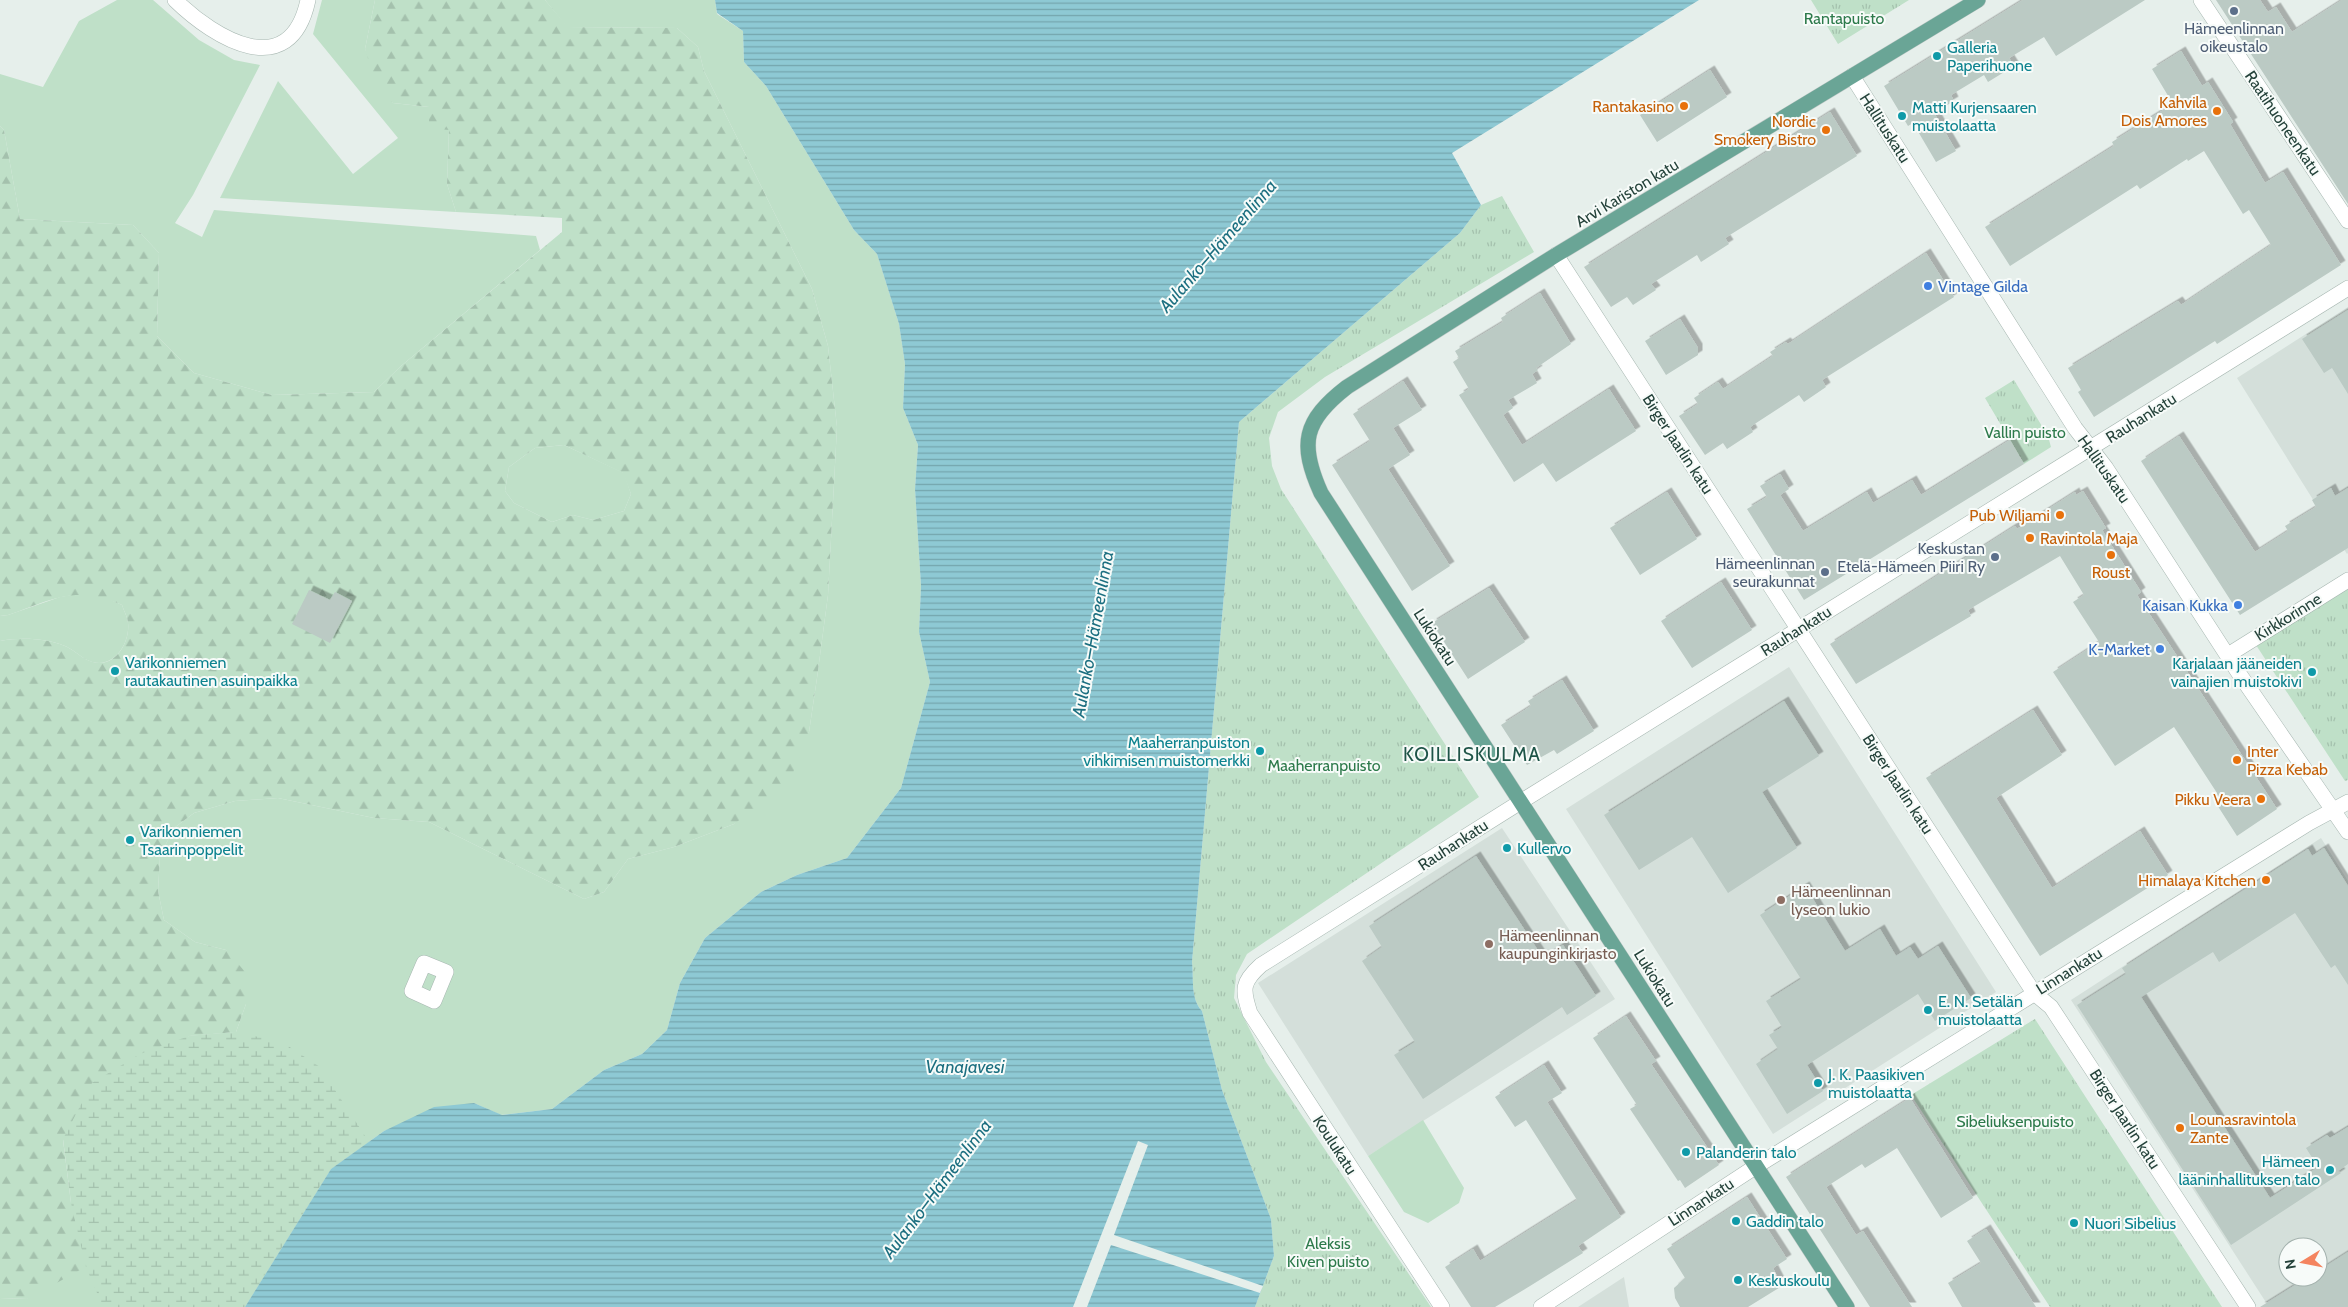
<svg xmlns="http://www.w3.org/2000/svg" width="2348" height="1307" font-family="Cabin,sans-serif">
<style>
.built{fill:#d4dfda;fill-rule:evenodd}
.grass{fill:#bfe0c8}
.forest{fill:url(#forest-firs);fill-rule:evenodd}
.wetland{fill:url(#wetland-marsh)}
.park{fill:url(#park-tufts)}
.water{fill:url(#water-rules)}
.pier{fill:#e6efeb}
.building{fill:#bbcac4;filter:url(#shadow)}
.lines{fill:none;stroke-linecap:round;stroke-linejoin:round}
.street-casing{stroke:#a8b8b2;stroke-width:16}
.primary-casing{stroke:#c2cac8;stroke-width:16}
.street{stroke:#fff;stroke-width:15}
.primary{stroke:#6aa596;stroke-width:15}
.service-dot{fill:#5c6f8a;stroke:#f7fbf9;stroke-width:2}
.culture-dot{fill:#0f9aa8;stroke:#f7fbf9;stroke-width:2}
.food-dot{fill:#e8710a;stroke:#f7fbf9;stroke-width:2}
.shop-dot{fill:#3f7fe0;stroke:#f7fbf9;stroke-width:2}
.education-dot{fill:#8d6e63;stroke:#f7fbf9;stroke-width:2}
.labels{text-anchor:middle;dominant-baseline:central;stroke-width:4;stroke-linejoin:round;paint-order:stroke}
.park-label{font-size:16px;fill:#2d7a4b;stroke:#f7fbf9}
.service-label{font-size:16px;fill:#4e5e75;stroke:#f7fbf9;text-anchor:end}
.culture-label{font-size:16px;fill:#0d838f;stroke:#f7fbf9;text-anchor:start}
.food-label{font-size:16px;fill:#c56008;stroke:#f7fbf9;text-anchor:end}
.street-label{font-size:16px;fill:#24423a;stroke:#f7fbf9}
.shop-label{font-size:16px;fill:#366cbe;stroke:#f7fbf9;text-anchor:end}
.education-label{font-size:16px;fill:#785e54;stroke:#f7fbf9;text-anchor:start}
.water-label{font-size:18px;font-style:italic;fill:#1c6f80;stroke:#f7fbf9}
.quarter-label{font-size:19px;letter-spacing:1px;fill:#1f5548;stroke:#f7fbf9}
</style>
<defs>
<pattern id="forest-firs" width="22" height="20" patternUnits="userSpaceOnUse" patternTransform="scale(1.25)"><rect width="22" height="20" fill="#bfe0c8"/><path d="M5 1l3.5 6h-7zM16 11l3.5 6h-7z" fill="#a4c1ad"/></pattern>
<pattern id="wetland-marsh" width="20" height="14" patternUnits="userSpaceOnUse" patternTransform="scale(1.25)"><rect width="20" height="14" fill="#bfe0c8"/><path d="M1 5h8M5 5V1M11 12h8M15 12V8" fill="none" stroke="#a4c1ad"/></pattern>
<pattern id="park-tufts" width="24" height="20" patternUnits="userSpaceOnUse" patternTransform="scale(1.25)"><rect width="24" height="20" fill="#bfe0c8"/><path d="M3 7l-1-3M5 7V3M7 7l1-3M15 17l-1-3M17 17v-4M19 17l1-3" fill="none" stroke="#a4c1ad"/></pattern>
<pattern id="water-rules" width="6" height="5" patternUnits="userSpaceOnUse" patternTransform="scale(1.25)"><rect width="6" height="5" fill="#8ec9d4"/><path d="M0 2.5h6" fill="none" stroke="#74a5ad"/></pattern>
<filter id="shadow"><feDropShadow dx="4.5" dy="-4.5" stdDeviation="0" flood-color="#0004"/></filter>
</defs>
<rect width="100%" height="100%" fill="#e6efeb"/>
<path class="built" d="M2348,307V553L2347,554L2237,378Z
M1789,667L1996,992L1773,1134L1566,809Z
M1502,828L1615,999L1368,1156L1258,983Z
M2321,838L2348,881V1307H2269L2071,1000ZM2288,1247H2318V1277H2288Z
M1624,1277L1629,1307H1578Z"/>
<path class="grass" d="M117,0H153L199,40L234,60L260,65L193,195L175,223L202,237L214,210L536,236L540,250L401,366L374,392L272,395L194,373L157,336L159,253L133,225L20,219L4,130L0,126V74L43,87L79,21Z
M322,0H375L365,49L393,103L429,107L449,130L447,184L456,212L220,198L278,81L353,174L398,138L313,34Z
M545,0H715L717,14L743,31L744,62L766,86L854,230L877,254L899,324L905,364L903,408L918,445L915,489L921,586L919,632L930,682L901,788L847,858L797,875L761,892L705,938L680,983L667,1030L642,1054L604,1070L552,1109L501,1115L474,1103L384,1131L331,1169L245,1307H0V1298L27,1299L71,1203L189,1036L236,1032L246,1004L226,950L195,942L164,920L158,891L160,856L174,828L194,813L235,801L278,798L374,818L429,822L584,899L604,892L628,859L674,847L734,824L809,732L817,678L828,595L837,427L828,346L812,289L704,71L698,47L677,28L567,27Z
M564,445L624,473L631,494L624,511L593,520L573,515L552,522L514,503L505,491L509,467L535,448Z
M83,593L102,596L122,605C124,611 128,618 128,623C130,640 118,663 99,663C85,663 77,651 65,646C46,638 20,637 0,641V616L8,615L60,597Z
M1423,1120L1464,1188L1459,1203L1428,1223L1404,1212L1368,1156Z"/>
<path class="forest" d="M375,0H545L568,27L677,28L698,47L704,71L812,289L828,346L837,427L828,595L817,678L809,732L788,786L734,824L674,847L628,859L604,892L584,899L429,822L374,818L278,798L235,801L194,813L174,828L160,856L158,891L164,920L195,942L226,950L247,974L246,1004L236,1032L189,1036L63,1140L71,1203L86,1267L27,1299L0,1298V641C20,637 46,638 65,646C77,651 85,663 100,663C118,663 130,640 128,623C128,618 124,611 122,605C75,584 52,600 8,615L0,616V126L4,130L20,219L133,225L159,253L157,336L194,373L272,395L374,392L401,366L562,232V218L456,212L447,184L449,130L429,128V107L393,103L375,82L365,49ZM564,445L623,473L631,494L624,511L593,520L573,515L552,522L514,503L505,491L509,467L535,448Z"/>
<path class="wetland" d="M236,1032L282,1042L320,1067L369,1142L331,1169L245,1307H103L86,1267L71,1203L63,1139L92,1083L140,1054L189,1036Z"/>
<path class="park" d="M1811,0H1909L1838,44Z
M1502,196L1534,252L1325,377L1278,412L1269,438L1272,466L1281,489L1479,797L1247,954L1236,975L1234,998L1266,1062L1431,1307H1255L1274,1256L1271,1219L1222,1090L1202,1011C1190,998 1194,978 1192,962L1239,422L1460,233L1481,205Z
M2014,380L2048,436L2051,447L2024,464L1985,398Z
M2348,588V780L2345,781L2256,645Z
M2035,1019L2222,1307H2050L1911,1095Z"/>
<path class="water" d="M715,0H1699L1452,153L1481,205L1460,233L1239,422L1192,962C1194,978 1190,998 1202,1011L1222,1090L1271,1219L1274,1256L1255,1307H245L331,1169L384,1131L434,1107L474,1103L502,1115L552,1109L604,1070L642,1054L667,1030L680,983L705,938L761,892L797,875L847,858L901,788L930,682L919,632L921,586L915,489L918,445L903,408L905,364L899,324L877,254L854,230L766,86L744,62L743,31L717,13Z"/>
<path class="pier" d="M1138,1141L1148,1145L1114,1235L1263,1286L1260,1293L1111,1245L1087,1307H1073Z"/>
<path class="building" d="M2023,0H2145L2056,56L2044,37L2009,58L2014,66L1988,82L1984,75L1951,95L1954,101L1934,113L1956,151L1936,162L1913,123L1908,126L1884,86Z
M2216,0H2260L2268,12L2276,7L2292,32L2342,0H2348V204Z
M2181,51L2202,86L2208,82L2233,122L2230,124L2265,183L2283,172L2341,265L2217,344L2215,341L2094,417L2078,392L2081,390L2068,368L2178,301L2181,305L2271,245L2249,210L2243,214L2204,151L2188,161L2187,159L2140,189L2137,185L2010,266L1985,227L2114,146L2112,142L2173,104L2152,69Z
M1710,70L1727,97L1657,142L1640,115Z
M1830,112L1857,156L1725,238L1729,244L1701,262L1697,255L1651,284L1656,290L1633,305L1627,297L1611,307L1584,267Z
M1926,253L1954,297L1822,380L1826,387L1804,402L1799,395L1750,427L1753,432L1727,449L1723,443L1705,455L1679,416L1698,404L1694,398L1718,382L1723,389L1773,356L1770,352L1786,342L1788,344Z
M1540,293L1571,344L1536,368L1538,370L1532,374L1537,383L1508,400L1513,408L1503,415L1522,445L1609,389L1636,431L1556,482L1543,463L1514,482L1459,395L1469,389L1453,362L1459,358L1455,351L1503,322L1501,318Z
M2348,310V394L2332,368L2324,373L2302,339Z
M1680,319L1698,348V355L1666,375L1645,341Z
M1403,381L1422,410L1393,428L1410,455L1388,469L1450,566L1412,591L1332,465L1370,441L1353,414Z
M2179,436L2255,552L2288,531L2285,526L2316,507L2312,500L2331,488L2335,496L2348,488V548L2240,615L2141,461Z
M2010,440L2024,464L1804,600L1747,509L1767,497L1760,486L1780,474L1789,489L1780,495L1803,531L1867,492L1873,503L1912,480L1921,495Z
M2083,491L2106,528L2102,530L2141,592L2137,595L2277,809L2237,836L2212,797L2217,793L2174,727L2115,766L2053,672L2099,642L2073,602L2084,595L2060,556L1968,610L1971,616L1856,684L1830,644L2015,526L2017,529L2075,492L2076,495Z
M1667,492L1697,539L1640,575L1610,528Z
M1721,582L1752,630L1692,668L1661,621Z
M1489,588L1525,642L1468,679L1432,623Z
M309,590L330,600L335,592L352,601L330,643L292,624Z
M1562,680L1594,731L1557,754L1554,750L1527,765L1501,725L1531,706L1528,701Z
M1784,701L1819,756L1762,792L1797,848L1728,893L1692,837L1639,870L1604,815Z
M2033,710L2062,755L1996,798L2052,888L2140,831L2168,875L2040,956L1926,778Z
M2324,848L2348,886V985L2335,965L2331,968L2295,913L2219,962L2213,952L2141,997L2270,1198L2318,1167L2306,1148L2327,1135L2330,1138L2348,1127V1164L2338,1171L2341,1173L2231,1245L2077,1005L2126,974L2122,968L2308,849L2312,856Z
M1476,856L1543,958L1563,945L1596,996L1567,1015L1562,1007L1423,1099L1394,1055L1415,1042L1362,961L1382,947L1369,926Z
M1805,886L1845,951L1880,929L1896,956L1910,947L1918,959L1938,946L1971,998L1935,1021L1918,994L1807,1065L1823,1091L1787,1114L1756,1064L1778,1049L1769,1035L1782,1027L1766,1001L1801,979L1760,915Z
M1626,1016L1656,1061L1651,1064L1719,1165L1685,1188L1680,1180L1678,1181L1630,1109L1637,1105L1593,1038Z
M1544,1065L1562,1093L1547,1102L1621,1217L1578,1246L1583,1253L1530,1286L1495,1307H1471L1445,1267L1473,1249L1480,1261L1577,1200L1526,1120L1515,1127L1495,1097Z
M1910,1098L1973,1198L1941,1218L1897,1148L1865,1168L1862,1164L1826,1187L1856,1235L1863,1231L1912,1307H1870L1786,1177Z
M1747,1197L1787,1259L1773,1268L1782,1286L1748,1307H1680L1675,1298L1674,1288L1685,1278L1667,1249Z
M1986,1229L2036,1307H1962L1948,1283L1981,1263L1967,1241Z
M2348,1252V1307H2260L2308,1277H2318V1271Z"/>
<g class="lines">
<g class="street-casing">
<path id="street" d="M175,0C215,39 290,84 308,0
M2201,0L2348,221
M1852,76L2075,428L2106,468L2240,675L2348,832
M1556,255L2034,993L2051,1007L2248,1307
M2228,655L2348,580
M424,963L446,972L434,1001L412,991Z
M1442,1307L1250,1013C1242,989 1242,982 1261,965L1522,801L2348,288
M1541,1307L1755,1167L2309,823L2348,802"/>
</g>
<g class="primary-casing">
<path id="primary" d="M1847,1307L1321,493C1299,444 1303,421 1347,387L1556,255L1978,0"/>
</g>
<use href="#street" class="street"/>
<use href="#primary" class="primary"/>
</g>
<g class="service-dot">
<circle cx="2234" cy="11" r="5"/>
<circle cx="1995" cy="557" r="5"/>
<circle cx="1825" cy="572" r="5"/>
</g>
<g class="culture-dot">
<circle cx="1937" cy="56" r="5"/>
<circle cx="1902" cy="116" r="5"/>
<circle cx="115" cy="671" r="5"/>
<circle cx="2312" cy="672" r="5"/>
<circle cx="1260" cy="751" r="5"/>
<circle cx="130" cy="840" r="5"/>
<circle cx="1507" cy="848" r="5"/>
<circle cx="1928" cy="1010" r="5"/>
<circle cx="1818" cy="1083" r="5"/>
<circle cx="1686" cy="1152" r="5"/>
<circle cx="2330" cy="1170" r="5"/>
<circle cx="1736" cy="1221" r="5"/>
<circle cx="2074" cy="1223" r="5"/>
<circle cx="1738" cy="1280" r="5"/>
</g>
<g class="food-dot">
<circle cx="1684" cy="106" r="5"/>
<circle cx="2217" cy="111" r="5"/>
<circle cx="1826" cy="130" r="5"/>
<circle cx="2060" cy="515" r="5"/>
<circle cx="2030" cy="538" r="5"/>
<circle cx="2111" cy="555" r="5"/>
<circle cx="2237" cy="760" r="5"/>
<circle cx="2261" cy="799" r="5"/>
<circle cx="2266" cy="880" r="5"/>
<circle cx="2180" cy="1128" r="5"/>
</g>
<g class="shop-dot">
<circle cx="1928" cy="286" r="5"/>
<circle cx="2238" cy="605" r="5"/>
<circle cx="2160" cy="649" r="5"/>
</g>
<g class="education-dot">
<circle cx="1781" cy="900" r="5"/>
<circle cx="1489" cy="944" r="5"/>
</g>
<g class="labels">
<g class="park-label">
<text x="1844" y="18">Rantapuisto</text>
<text x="2025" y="432">Vallin puisto</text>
<text x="1324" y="765">Maaherranpuisto</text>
<text x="2015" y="1121">Sibeliuksenpuisto</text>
<text x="1328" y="1243">Aleksis<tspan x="1328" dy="18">Kiven puisto</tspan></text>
</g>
<g class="service-label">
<text x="2234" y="28" text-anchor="middle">Hämeenlinnan<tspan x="2234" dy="18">oikeustalo</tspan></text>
<text x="1985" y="548">Keskustan<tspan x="1985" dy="18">Etelä-Hämeen Piiri Ry</tspan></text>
<text x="1815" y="563">Hämeenlinnan<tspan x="1815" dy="18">seurakunnat</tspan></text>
</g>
<g class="culture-label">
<text x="1947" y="47">Galleria<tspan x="1947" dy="18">Paperihuone</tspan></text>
<text x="1912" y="107">Matti Kurjensaaren<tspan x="1912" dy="18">muistolaatta</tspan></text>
<text x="125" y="662">Varikonniemen<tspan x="125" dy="18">rautakautinen asuinpaikka</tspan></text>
<text x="2302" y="663" text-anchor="end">Karjalaan jääneiden<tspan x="2302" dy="18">vainajien muistokivi</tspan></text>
<text x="1250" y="742" text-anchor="end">Maaherranpuiston<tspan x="1250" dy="18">vihkimisen muistomerkki</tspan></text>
<text x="140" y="831">Varikonniemen<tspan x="140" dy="18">Tsaarinpoppelit</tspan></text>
<text x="1517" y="848">Kullervo</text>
<text x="1938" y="1001">E. N. Setälän<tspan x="1938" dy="18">muistolaatta</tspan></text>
<text x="1828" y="1074">J. K. Paasikiven<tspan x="1828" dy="18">muistolaatta</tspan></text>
<text x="1696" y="1152">Palanderin talo</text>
<text x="2320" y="1161" text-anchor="end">Hämeen<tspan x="2320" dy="18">lääninhallituksen talo</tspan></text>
<text x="1746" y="1221">Gaddin talo</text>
<text x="2084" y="1223">Nuori Sibelius</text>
<text x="1748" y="1280">Keskuskoulu</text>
</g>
<g class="food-label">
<text x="2207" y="102">Kahvila<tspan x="2207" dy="18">Dois Amores</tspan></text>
<text x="1674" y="106">Rantakasino</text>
<text x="1816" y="121">Nordic<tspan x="1816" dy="18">Smokery Bistro</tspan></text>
<text x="2050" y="515">Pub Wiljami</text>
<text x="2040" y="538" text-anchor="start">Ravintola Maja</text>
<text x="2111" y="572" text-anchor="middle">Roust</text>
<text x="2247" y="751" text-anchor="start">Inter<tspan x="2247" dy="18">Pizza Kebab</tspan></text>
<text x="2251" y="799">Pikku Veera</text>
<text x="2256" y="880">Himalaya Kitchen</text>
<text x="2190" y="1119" text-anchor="start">Lounasravintola<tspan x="2190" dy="18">Zante</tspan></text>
</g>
<g class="street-label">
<text transform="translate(2283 123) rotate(56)">Raatihuoneenkatu</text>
<text transform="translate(1885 128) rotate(57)">Hallituskatu</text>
<text transform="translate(1627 193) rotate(-31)">Arvi Kariston katu</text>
<text transform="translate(2141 418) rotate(-32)">Rauhankatu</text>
<text transform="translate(1678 444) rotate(57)">Birger Jaarlin katu</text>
<text transform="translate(2104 469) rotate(55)">Hallituskatu</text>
<text transform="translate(2288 617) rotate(-32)">Kirkkorinne</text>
<text transform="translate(1796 631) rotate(-32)">Rauhankatu</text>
<text transform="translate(1435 637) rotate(57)">Lukiokatu</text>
<text transform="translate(1898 784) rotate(57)">Birger Jaarlin katu</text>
<text transform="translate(1453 845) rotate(-33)">Rauhankatu</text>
<text transform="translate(2069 971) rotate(-32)">Linnankatu</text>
<text transform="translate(1655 978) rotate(58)">Lukiokatu</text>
<text transform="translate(2125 1119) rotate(57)">Birger Jaarlin katu</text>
<text transform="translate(1335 1145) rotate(57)">Koulukatu</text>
<text transform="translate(1701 1202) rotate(-33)">Linnankatu</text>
</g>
<g class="shop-label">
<text x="1938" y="286" text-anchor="start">Vintage Gilda</text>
<text x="2228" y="605">Kaisan Kukka</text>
<text x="2150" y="649">K-Market</text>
</g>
<g class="education-label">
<text x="1791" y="891">Hämeenlinnan<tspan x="1791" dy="18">lyseon lukio</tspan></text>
<text x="1499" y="935">Hämeenlinnan<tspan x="1499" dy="18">kaupunginkirjasto</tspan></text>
</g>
<g class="water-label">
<text transform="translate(1218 246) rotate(-49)">Aulanko–Hämeenlinna</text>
<text transform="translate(1093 634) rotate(-80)">Aulanko–Hämeenlinna</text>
<text x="965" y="1067">Vanajavesi</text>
<text transform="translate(937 1189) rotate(-53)">Aulanko–Hämeenlinna</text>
</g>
<g class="quarter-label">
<text x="1472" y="754">KOILLISKULMA</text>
</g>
</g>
<g transform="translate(2303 1262) rotate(260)"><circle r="24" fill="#f7fbf9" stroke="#a3b1ad"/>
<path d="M0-4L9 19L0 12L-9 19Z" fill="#f4845f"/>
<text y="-8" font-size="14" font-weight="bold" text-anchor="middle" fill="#24423a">N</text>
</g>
</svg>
